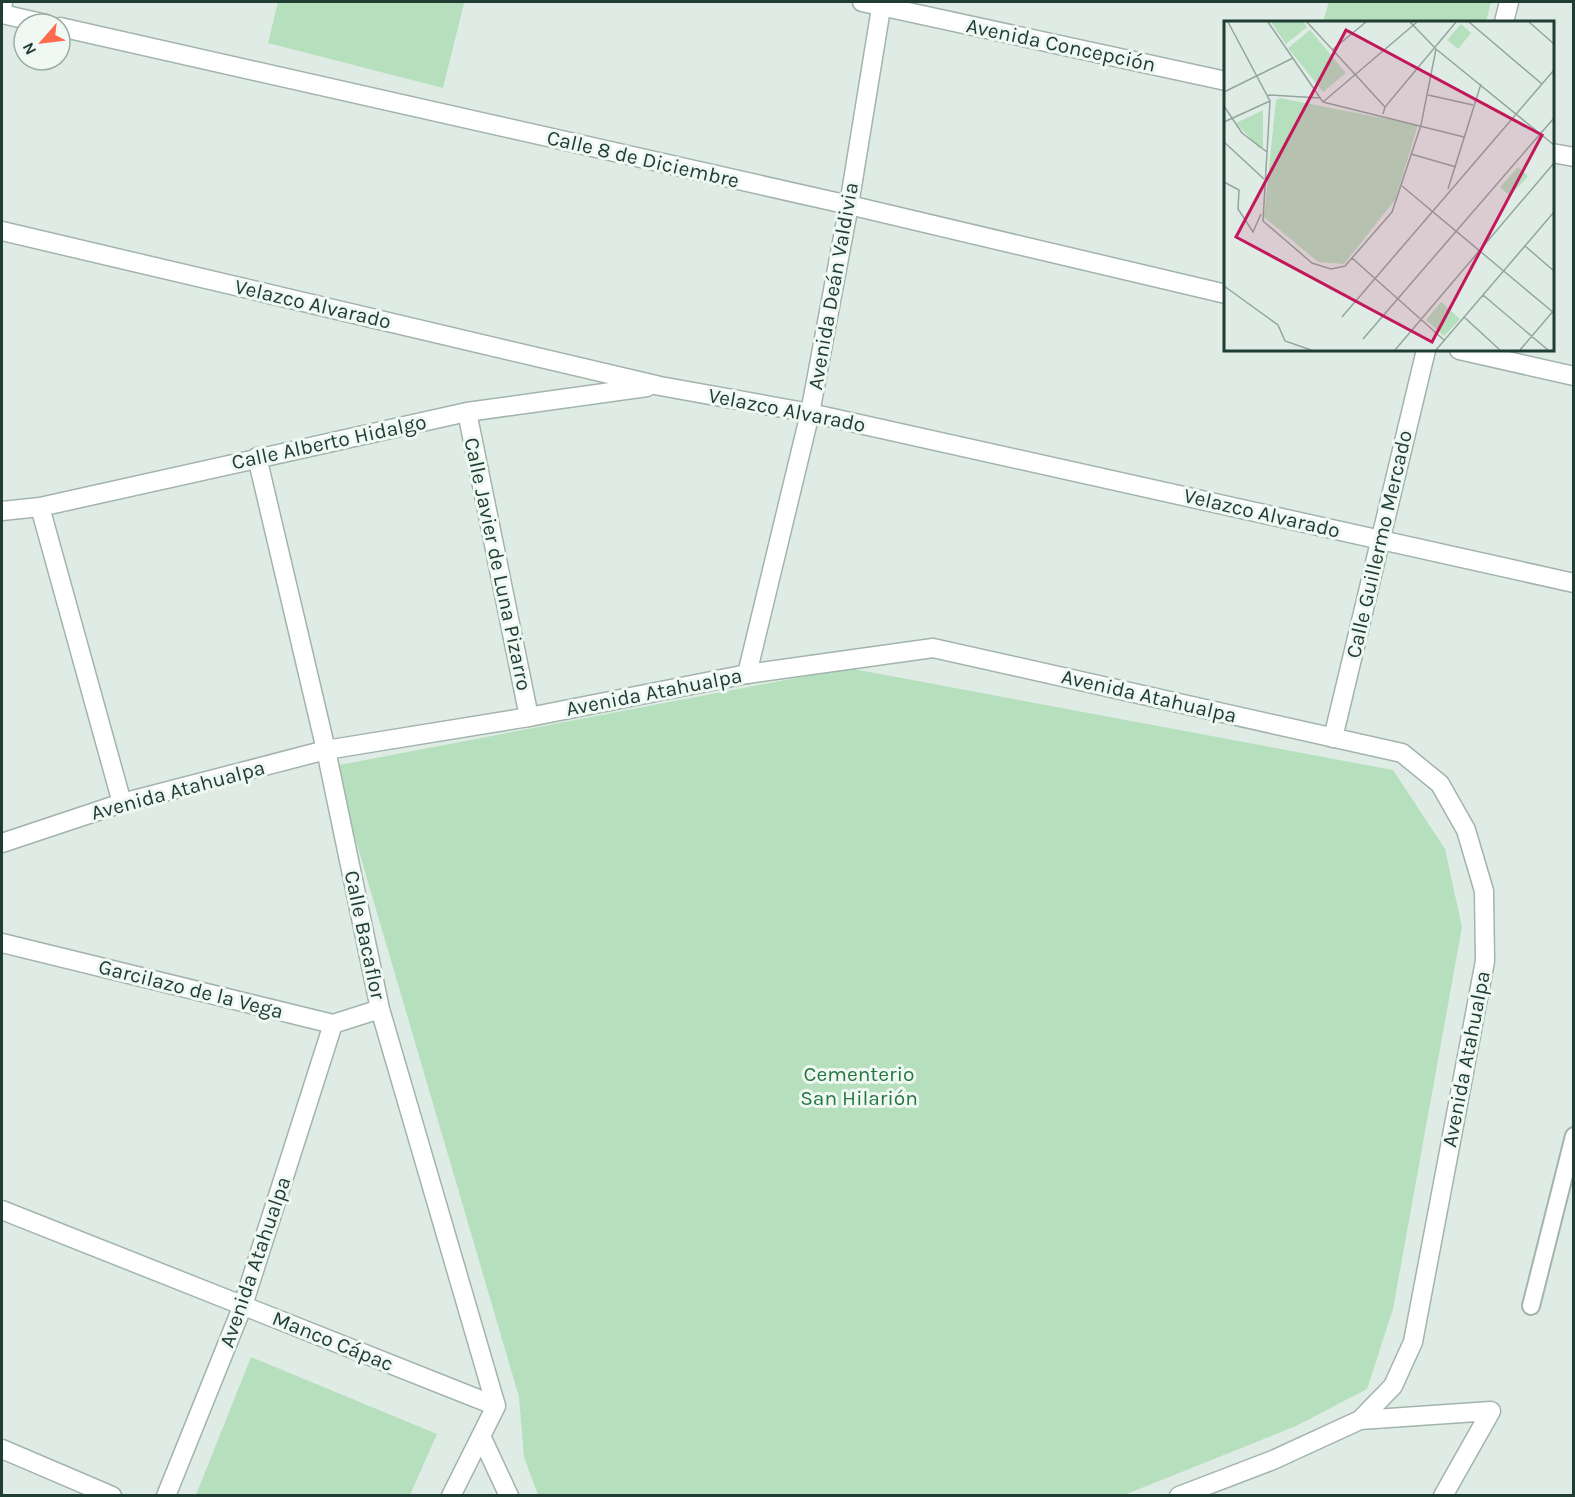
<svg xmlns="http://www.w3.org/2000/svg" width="1575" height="1497" font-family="Karla,sans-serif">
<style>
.green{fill:#b6dfbe}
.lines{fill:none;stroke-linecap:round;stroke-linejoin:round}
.service-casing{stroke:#a2b4ac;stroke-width:20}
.minor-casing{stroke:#a2b4ac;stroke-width:21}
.tertiary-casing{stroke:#a2b4ac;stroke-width:21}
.service{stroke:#fff;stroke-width:16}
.minor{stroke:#fff;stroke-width:18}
.tertiary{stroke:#fff;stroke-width:18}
.labels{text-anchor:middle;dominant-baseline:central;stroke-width:6;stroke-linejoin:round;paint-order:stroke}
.street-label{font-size:21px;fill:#1f3d33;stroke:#f0f8f3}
.park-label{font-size:21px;fill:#26773f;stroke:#f0f8f3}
.inset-road{fill:none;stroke:#92a69e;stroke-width:1.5}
.view{fill:#c2185b;fill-opacity:0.15;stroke:#c2185b;stroke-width:3}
.inset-edge{fill:none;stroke:#1f3d33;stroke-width:3}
</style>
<rect width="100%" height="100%" fill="#dfece5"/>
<path class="green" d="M278,2L464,3L443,88L268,43Z
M1329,2H1491L1486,22H1323Z
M848,668L1393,770L1445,849L1462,927L1393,1309L1367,1389L1296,1426L1124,1495H538L524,1457L519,1397L334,766Z
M251,1357L437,1434L410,1495H196Z"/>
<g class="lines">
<g class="service-casing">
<path id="service" d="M1531,1306L1574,1136"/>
</g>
<g class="minor-casing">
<path id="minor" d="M862,2L1226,81
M2,14L46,24
M1504,22L1509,2
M60,27L849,205L1226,294
M1552,153L1574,157
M2,231L660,386L810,413L1574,583
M1459,350L1574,376
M467,412L529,717
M257,457L326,750L380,1009L496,1406
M40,507L122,803
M2,511L40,507L467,412L647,387
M747,674L810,413L849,205L882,2
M1333,738L1426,350
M2,943L333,1024L380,1009
M2,1210L496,1406
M1360,1420L1491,1411L1443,1496
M481,1436L509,1496
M2,1449L112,1496
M166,1496L243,1305L333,1024
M451,1496L496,1406"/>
</g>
<g class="tertiary-casing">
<path id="tertiary" d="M2,9L3,2
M2,843L122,803L326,750L529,717L747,674L933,648L1402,753L1440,784L1466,830L1484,891L1485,961L1413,1342L1393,1386L1360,1420L1273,1460L1179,1496"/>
</g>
<use href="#service" class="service"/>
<use href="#minor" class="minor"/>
<use href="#tertiary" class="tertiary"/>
</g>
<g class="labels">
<g class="street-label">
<text transform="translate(1061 45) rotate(12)">Avenida Concepción</text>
<text transform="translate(643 159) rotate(13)">Calle 8 de Diciembre</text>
<text transform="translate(833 286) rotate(-80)">Avenida Deán Valdivia</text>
<text transform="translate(313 304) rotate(13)">Velazco Alvarado</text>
<text transform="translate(787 410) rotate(11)">Velazco Alvarado</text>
<text transform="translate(329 442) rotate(-12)">Calle Alberto Hidalgo</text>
<text transform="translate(1262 513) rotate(13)">Velazco Alvarado</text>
<text transform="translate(1379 544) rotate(-77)">Calle Guillermo Mercado</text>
<text transform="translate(498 564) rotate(78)">Calle Javier de Luna Pizarro</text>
<text transform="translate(654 692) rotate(-11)">Avenida Atahualpa</text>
<text transform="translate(1149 696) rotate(13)">Avenida Atahualpa</text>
<text transform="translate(178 790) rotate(-15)">Avenida Atahualpa</text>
<text transform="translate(365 935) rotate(78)">Calle Bacaflor</text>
<text transform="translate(191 989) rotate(14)">Garcilazo de la Vega</text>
<text transform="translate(1466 1059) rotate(-79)">Avenida Atahualpa</text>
<text transform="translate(255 1262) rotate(-71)">Avenida Atahualpa</text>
<text transform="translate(333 1341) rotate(22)">Manco Cápac</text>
</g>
<g class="park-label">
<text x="859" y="1074">Cementerio<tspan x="859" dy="24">San Hilarión</tspan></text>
</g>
</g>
<g transform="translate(1224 21)">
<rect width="330" height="330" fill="#dfece5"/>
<path d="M47,1H79L83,6L62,23ZM237,3L247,12L234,28L223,19ZM86,9L122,52L99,71L64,27ZM56,77L194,104L171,179L120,243L94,241L40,196L52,79ZM39,89V126L35,127L12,102ZM294,146L304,155L286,175L276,166ZM217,281L236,298L220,315L202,299Z" fill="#b6dfbe"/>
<path class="inset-road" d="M4,1L46,80L39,200L88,242L107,248L121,245L168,191L197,104L212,28M44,1L99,81M83,1L161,86M186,1L212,28L330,124M245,1L318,63M305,1L330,23M108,29L142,1M0,71L69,37M44,74L96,77M204,74L249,84M99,81L240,116M99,81L193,1M0,85L18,112L43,131M159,93L161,86L232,1M0,101L46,80M0,121L40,158M187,133L232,146M0,161L15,169L14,188L29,211L37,193M178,165L330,292M224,168L257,63M301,225L330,250M128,237L220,319M0,265L54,304L61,320L87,329M259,274L324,329M118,296L330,49M240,296L276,329M139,318L330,97M171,329L330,142M212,329L330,191M296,329L330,289"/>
<path class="view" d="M122,9L318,114L208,321L12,216Z"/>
<rect width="330" height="330" class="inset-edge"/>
</g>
<rect width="1575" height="1497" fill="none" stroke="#1f3d33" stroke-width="6"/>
<g transform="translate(42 42) rotate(242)"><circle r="28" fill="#f0f8f3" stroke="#9cada6" stroke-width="1.5"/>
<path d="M0-4.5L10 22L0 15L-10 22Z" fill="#fd6a4c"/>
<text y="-9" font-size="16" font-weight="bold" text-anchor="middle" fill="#1f3d33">N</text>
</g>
</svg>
